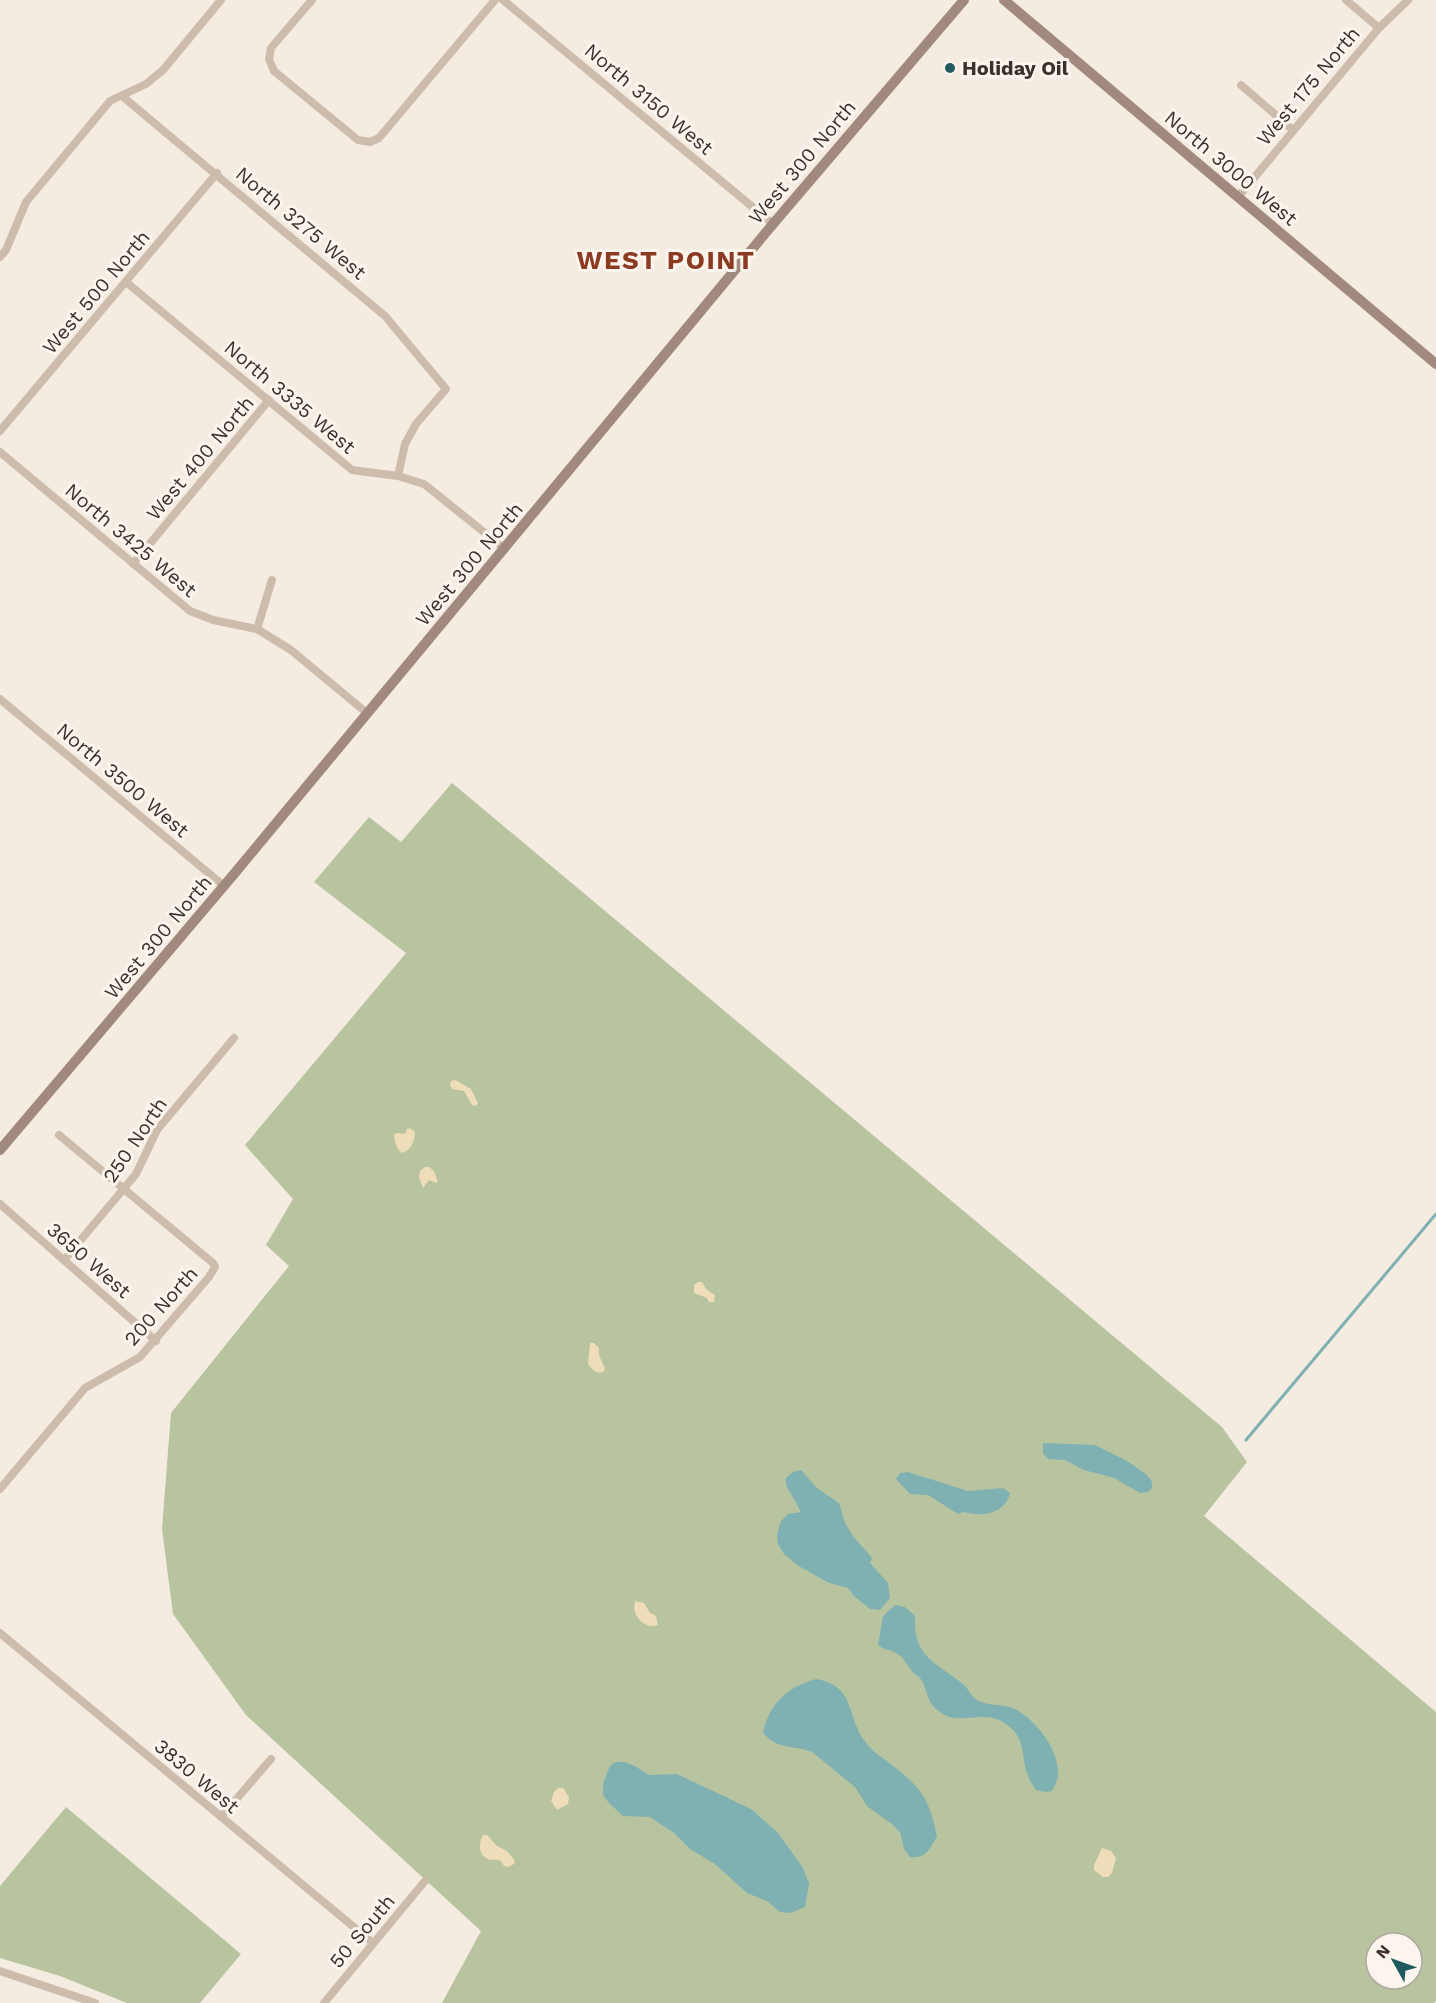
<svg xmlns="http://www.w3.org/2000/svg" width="1436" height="2003" font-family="'Work Sans',sans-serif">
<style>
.green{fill:#b8c4a0;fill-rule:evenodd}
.sand{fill:#efdcb8}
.water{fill:#7fb0b2}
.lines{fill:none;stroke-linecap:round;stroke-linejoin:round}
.stream{stroke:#7fb0b2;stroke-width:3}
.minor{stroke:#cdbbac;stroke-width:8}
.secondary{stroke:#a18a7d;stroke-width:10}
.poi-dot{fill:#1f5a5e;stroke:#fbf5ee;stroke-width:2}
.labels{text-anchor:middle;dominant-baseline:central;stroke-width:6;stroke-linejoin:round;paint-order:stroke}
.poi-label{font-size:20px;font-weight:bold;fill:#3b302b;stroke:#fbf5ee;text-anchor:start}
.street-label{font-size:20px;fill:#3b302b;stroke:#fbf5ee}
.district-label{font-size:26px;font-weight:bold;letter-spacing:1.5px;fill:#8c3b22;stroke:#fbf5ee}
</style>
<rect width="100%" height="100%" fill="#f4ebe1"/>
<path class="green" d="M452,783L1222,1427L1247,1462L1204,1516L1436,1712V2001L1434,2003H442L481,1931L246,1715L173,1614L162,1529L171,1413L289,1266L266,1245L293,1199L245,1145L406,953L314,882L369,817L401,842ZM1376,1943H1412V1979H1376Z
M66,1807L241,1954L200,2003H127L60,1976L0,1958V1886Z"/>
<path class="sand" d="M455,1080L471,1089L478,1103L476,1106L472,1105L464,1091L452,1089L450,1085L451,1081Z
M410,1128L415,1132C415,1140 411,1151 402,1153C397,1150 394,1140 394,1135L397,1133L405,1134L407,1129Z
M425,1167H429L434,1171L438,1182L436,1183L429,1180L423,1188L419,1177L420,1171Z
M698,1282H702L706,1289L715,1295L714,1302H709L707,1298L694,1293V1285Z
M590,1343H594L599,1348C597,1357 604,1362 605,1370C599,1376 592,1370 588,1364Z
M635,1601L644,1603L650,1613L656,1616L658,1625C644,1630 631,1615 635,1601Z
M558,1788H563L569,1797L568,1804L557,1810L551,1801L554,1792Z
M483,1835H487L497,1846L507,1851L515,1861L514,1864L508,1867L504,1866L501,1861C496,1859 490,1861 486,1858C478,1853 479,1842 483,1835Z
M1102,1848L1111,1851L1116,1858L1112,1873L1108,1877H1103L1094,1870V1865Z"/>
<path class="water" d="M1043,1443L1095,1445L1127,1461L1147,1475L1152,1482V1488L1148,1492L1140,1493L1114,1478L1084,1470L1065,1460L1048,1459L1043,1453Z
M801,1470L817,1488L839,1503L845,1523L853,1536L872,1558L870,1563L888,1583L890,1598L880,1610L870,1609L854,1596L848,1588L829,1583L797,1565L784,1554L778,1544L777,1534L781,1521L788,1514L801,1512L786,1485V1478L793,1472Z
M908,1472L968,1491L1003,1488L1010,1493C1007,1508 991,1516 976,1514C968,1514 966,1510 958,1514L928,1495L910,1494L896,1479L900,1473Z
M895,1605L905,1607L915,1616C913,1659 937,1662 965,1686C969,1690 972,1697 977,1700C988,1707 1006,1703 1017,1710C1037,1722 1059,1750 1058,1774C1058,1780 1055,1785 1052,1791L1045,1792L1036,1790C1034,1786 1030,1782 1029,1778C1021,1762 1026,1745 1014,1731C989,1703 963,1728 941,1713C924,1701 929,1690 920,1678C918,1676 915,1674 913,1672C906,1665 904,1656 894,1652C888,1649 884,1650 878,1645L883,1616Z
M816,1679C855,1686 846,1713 864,1740C871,1751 882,1757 892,1765C922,1788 929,1799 937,1836C930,1849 926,1859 910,1857L904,1849L900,1832L893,1825L867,1806L855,1787L812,1752C792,1744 779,1751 763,1733C769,1704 787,1687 816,1679Z
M616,1762H624L633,1765L649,1775L677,1774L751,1809L778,1833L803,1868L809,1884L805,1907L790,1913L780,1912L767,1901L747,1893L715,1864L690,1849L674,1833L650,1817L623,1816L609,1803L603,1795V1784L610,1766Z"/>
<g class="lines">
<path class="stream" d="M1246,1440L1436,1214"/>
<path class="minor" d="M312,0L271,48L269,59L274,71L358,140L370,142L379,138L495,0
M503,0L773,224
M1346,0L1379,28
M1241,85L1293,130
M122,96L385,316L446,389L416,424L405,444L398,476
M1238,197L1379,28L1408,0
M0,257L6,250L26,202L110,101L146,84L163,70L221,0
M126,282L352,470L398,476L424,484L505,549
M0,431L217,173
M0,452L190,611L213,620L257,629L291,650L368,714
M133,564L269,400
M257,629L272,580
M0,699L224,886
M0,1204L156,1341
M64,1260L136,1174L157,1130L234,1038
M0,1489L85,1388L140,1357L209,1277L215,1267L213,1263L59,1135
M0,1633L373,1943
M221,1817L271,1759
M0,1971L95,2003
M324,2003L425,1881"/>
<path class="secondary" d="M1004,0L1436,364
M0,1150L234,874L773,224L964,0"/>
</g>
<circle class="poi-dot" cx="950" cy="68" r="6"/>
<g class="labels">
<g class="poi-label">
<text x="962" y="68">Holiday Oil</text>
</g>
<g class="street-label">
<text transform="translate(1308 86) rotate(-50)">West 175 North</text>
<text transform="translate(649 99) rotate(40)">North 3150 West</text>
<text transform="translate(802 162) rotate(-50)">West 300 North</text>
<text transform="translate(1231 168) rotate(40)">North 3000 West</text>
<text transform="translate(301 223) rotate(40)">North 3275 West</text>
<text transform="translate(96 292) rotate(-50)">West 500 North</text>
<text transform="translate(290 397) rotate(40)">North 3335 West</text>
<text transform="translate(200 458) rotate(-50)">West 400 North</text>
<text transform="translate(131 540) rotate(40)">North 3425 West</text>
<text transform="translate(469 564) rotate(-50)">West 300 North</text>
<text transform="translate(123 780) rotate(40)">North 3500 West</text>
<text transform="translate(158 937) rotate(-50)">West 300 North</text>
<text transform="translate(135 1140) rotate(-56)">250 North</text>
<text transform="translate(89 1260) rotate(41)">3650 West</text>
<text transform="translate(161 1306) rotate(-48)">200 North</text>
<text transform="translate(197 1776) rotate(40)">3830 West</text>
<text transform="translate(362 1931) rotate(-50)">50 South</text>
</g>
<g class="district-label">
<text x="666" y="260">WEST POINT</text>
</g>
</g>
<g transform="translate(1394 1961) rotate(310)"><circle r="28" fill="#fbf5ee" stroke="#aea6a0" stroke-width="1.5"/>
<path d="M0-4.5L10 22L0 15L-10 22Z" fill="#1f5a5e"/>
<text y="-9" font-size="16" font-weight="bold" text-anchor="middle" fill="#3b302b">N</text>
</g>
</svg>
